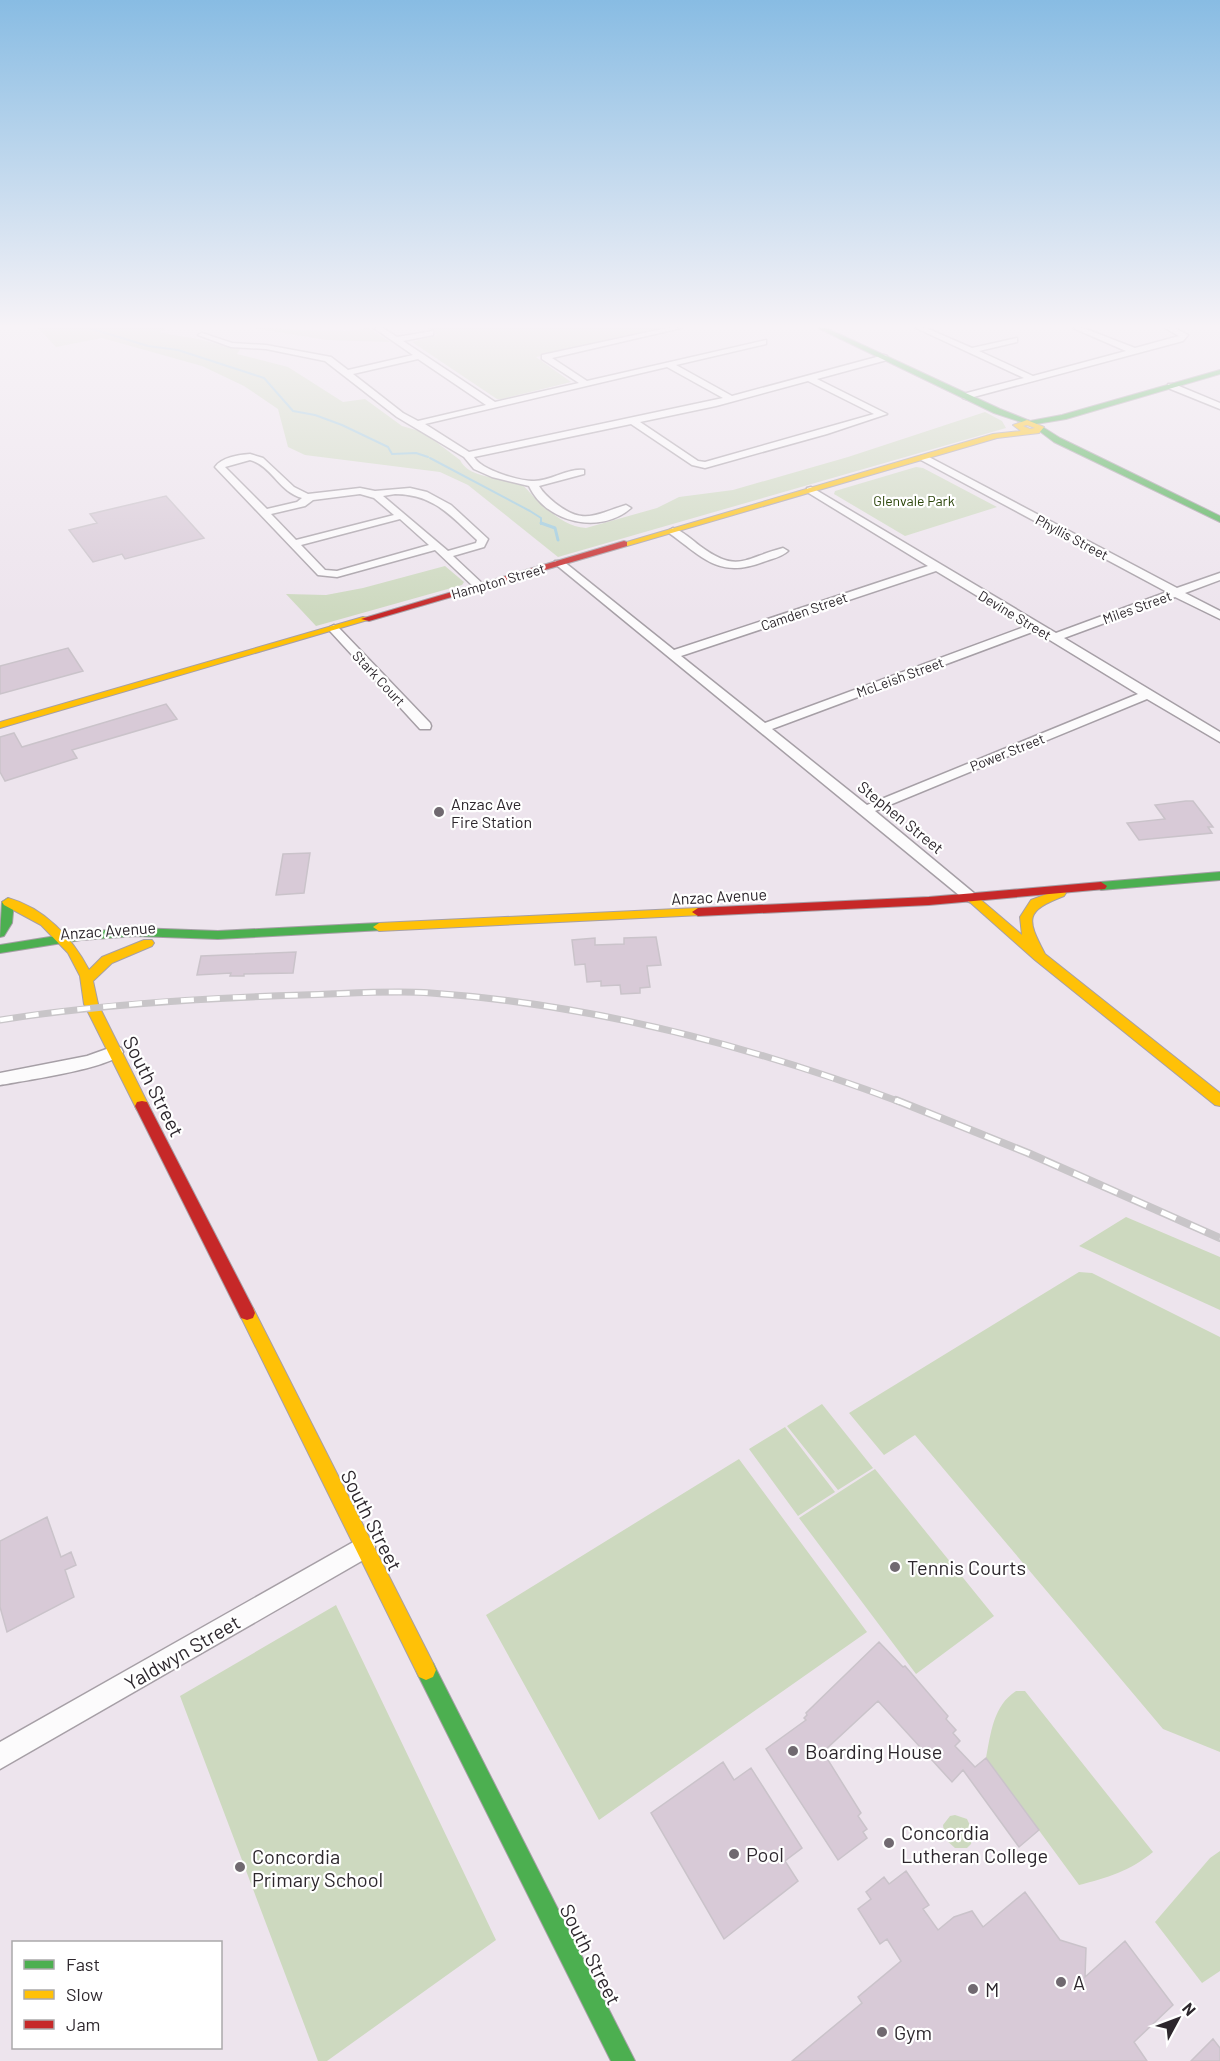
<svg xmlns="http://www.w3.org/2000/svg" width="1220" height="2061" font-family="Barlow,sans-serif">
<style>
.green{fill:#cdd9bf}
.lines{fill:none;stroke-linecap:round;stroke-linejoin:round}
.stream-far1{stroke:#98c9dc;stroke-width:2}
.stream{stroke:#98c9dc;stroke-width:3}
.building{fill:#d8cad7;stroke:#cac3ca;stroke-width:1.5}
.street-casing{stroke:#a69fa6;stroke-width:3}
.fast-casing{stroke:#a69fa6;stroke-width:2}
.slow-casing{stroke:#a69fa6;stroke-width:2}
.jam-casing{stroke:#a69fa6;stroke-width:2}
.street{fill:#fcfbfc;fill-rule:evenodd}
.fast{fill:#4caf50;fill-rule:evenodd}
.slow{fill:#ffc107;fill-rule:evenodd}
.jam{fill:#c62828;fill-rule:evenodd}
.rail-far1-casing{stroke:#c8c5c8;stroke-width:7}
.rail-casing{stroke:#c8c5c8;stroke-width:8}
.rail-far1{stroke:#fff;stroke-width:4.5;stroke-dasharray:13;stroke-linecap:butt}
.rail{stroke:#fff;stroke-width:5;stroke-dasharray:16;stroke-linecap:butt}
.poi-dot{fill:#706970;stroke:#fff;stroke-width:2}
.labels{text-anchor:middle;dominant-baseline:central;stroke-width:4.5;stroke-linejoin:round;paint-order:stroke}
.far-park-label{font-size:14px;fill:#2b450a;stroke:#fff}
.far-street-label{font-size:14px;fill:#2d272d;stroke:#fff}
.poi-label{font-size:16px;fill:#2d272d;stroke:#fff;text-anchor:start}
.street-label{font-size:16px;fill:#2d272d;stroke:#fff}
.near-street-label{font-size:20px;fill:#2d272d;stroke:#fff}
.near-poi-label{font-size:20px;fill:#2d272d;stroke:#fff;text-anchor:start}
</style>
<rect width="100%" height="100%" fill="#ede4ed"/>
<path class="green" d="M38,328H166L160,332C171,335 182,336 193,338C210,341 224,347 241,348L237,354L288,367L343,402L365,399L402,426L423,432L460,460C470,480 502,476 520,484C525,486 530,493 534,497C548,510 565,527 586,528L657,508L679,497L733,490L848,457L985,412L1002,421L1006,428L558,557L468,485L440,472L305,455L288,447L278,409L244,386L202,366L102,338L56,347Z
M254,328L348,331L369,328L390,342L326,340Z
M427,328H671L536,357L571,382L502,399H497L412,342L437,335Z
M916,467L923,468L997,507L905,536L834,494L835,491Z
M445,566L464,582L462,585L316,626L286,594L326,595L363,588Z
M1126,1217L1220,1257V1310L1079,1246Z
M1079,1272L1092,1273L1220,1337V1752L1163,1729L915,1435L884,1455L849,1413Z
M822,1404L873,1468L838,1490L787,1426Z
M785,1427L835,1492L798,1516L749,1449Z
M739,1459L867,1632L599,1820L486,1615Z
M875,1469L994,1616L916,1674L799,1518Z
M336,1605L496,1940L327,2061H318L180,1696Z
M1016,1691H1025L1153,1852C1130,1871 1107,1878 1079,1885L986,1758C991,1733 993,1706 1016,1691Z
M955,1815L967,1819L973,1832L971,1844L967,1848H955L945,1839L943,1825L950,1816Z
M1220,1851V1971L1202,1983L1155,1922L1210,1858Z"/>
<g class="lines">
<path class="stream-far1" d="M89,328L148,346L178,350L264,378L293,411L315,415L342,425L388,447L392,454L416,453L428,457
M430,458L530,511L541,518V524"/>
<path class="stream" d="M541,523L555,528L558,540"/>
</g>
<path class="building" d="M166,496L204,538L125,559L122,554L93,562L69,530L97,523L90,514Z
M68,648L83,671L0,694V666Z
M166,704L177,719L72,750L77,758L5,781L0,772V737L14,733L22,747Z
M1186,801H1193L1213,827H1208L1212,833L1139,840L1127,823L1165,819L1155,805Z
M310,853L304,893L276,895L283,854Z
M656,937L661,965L647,966L650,987L640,988V993L621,994L620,985L601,986V981L587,982L585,964L575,965L572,940L595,938V945L624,944V938Z
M296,952L293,973L244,974V976H230L231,973L197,975L201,956Z
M47,1517L61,1557L71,1552L76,1565L65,1570L74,1597L7,1632L0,1607V1541Z
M879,1642L903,1667L905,1666L948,1716L946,1719L956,1730L953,1733L960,1741L955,1746L975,1767L986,1758L1039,1830L1019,1847L963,1770L952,1782L878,1701L823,1752L861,1813L858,1816L867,1829L863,1832L867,1838L838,1860L766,1749L806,1720L804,1718L807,1715L806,1713Z
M723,1762L734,1780L751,1768L802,1848L785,1861L798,1881L724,1939L651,1813Z
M906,1871L929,1905L923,1909L938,1930L954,1917L972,1911L983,1927L1025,1892L1060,1940L1086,1948L1085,1977L1125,1941L1173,2005L1134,2042L1147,2061H792L862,2003L858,1997L901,1961L887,1939L880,1944L858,1909L871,1899L866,1892L884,1877L889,1884Z
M1213,2039L1220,2048V2061H1191Z"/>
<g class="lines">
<g class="street-casing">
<path id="street" d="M374,328H383L397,337L433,331V335L403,341L495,402L579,383L542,359V355L667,328H681L552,358L587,381L766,340V344L676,365L732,396L884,355L887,356V360L817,379L887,414L827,434L705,468L692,465L631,424L474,457C481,470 519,481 534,481C551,481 568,468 584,470V474L539,486C543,493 549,498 555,503C584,526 596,514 626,505L631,508C601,535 546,523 529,486L492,477L474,469L464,457L397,417L325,361L266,349L231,347L198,335L202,333L232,343L266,345L331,357L348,370L413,355ZM418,359L486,405L418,421L403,413L353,374ZM667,367L723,398L469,452L425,424ZM808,381L874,414L705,462L698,461L640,422L716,406Z
M916,328H926L972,348L1017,338V342L979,351L1033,376L1126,351L1073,328H1083L1135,348L1179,336L1165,328H1175L1188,335L1183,341L966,399L963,398V394L1024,378Z
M1168,384H1174L1220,403V409L1168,388Z
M250,454L263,458L294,487L308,494L360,488L375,491L410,488L427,492L451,505L488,539L484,547L453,556L485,586L479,589L475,588L435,550L337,577L318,575L215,467C222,457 238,455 250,454ZM250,460C272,466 279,492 302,498L297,502L267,509L225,467ZM360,494L374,498L394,515L296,540L271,514L305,506L313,500ZM395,494C433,494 450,515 477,540L476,543L448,551L383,496ZM400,519L429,545L337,571L325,570L301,545Z
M921,456H927L1177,588L1220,573V580L1185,593L1220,611V619L1175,597L1064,638L1220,732V742L1147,699L875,811L975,894L977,897L970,902L965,900L554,563L555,561H563L674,650L928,566L807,492V488L811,487L1056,633L1167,592L921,460ZM936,571L1027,626L765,723L681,656ZM1035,631L1138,694L867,805L772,729Z
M673,528C683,531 692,540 700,546C738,574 744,558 783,548L788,551C782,557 771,559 763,562C718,579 703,557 669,533L668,531Z
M334,625L338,627L430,723L431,726L430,729H420L330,631V627Z
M115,1046L121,1048L123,1052C114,1068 22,1081 0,1085V1073L87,1056Z
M364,1536L372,1539L375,1547L372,1555L0,1769V1742Z"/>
</g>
<g class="fast-casing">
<path id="fast" d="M818,328H826L1000,409L1030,421L1062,415L1220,370V374L1066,419L1030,425L994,413Z
M1041,426L1060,438L1220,516V522L1054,442L1038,430L1037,428Z
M1220,872V880L1101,890L1095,886L1101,882Z
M8,898L14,902L12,923L4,936L0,937L2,902Z
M379,923L385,927L383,930L218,939L136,936L81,940L0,953V945L81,932L136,928L218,931Z
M426,1660L433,1663L635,2061H611L419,1677L416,1670L419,1663Z"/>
</g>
<g class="slow-casing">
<path id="slow" d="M1027,420L1044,427L1039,433L997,438L627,546L620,544L993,434L1021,431L1013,425ZM1027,425L1035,428L1030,429L1023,426Z
M363,617L371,619L0,728V722Z
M1060,889L1064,890L1066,893L1064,896C1025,911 1026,918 1045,954L1220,1093V1106L1215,1105L1035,960L964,897L966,894H974L1022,935L1020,917L1031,900Z
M8,898C44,908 72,937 89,970L102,957L144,940H152L154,943L152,946L112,963L93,981L98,1004L149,1106L147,1110H137L84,1004L80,976L68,953L41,925L4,905L2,902Z
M698,908L702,909L704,912L702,915L379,931L373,927L379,923Z
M247,1306L253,1308L433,1663L436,1670L433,1677L426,1680L419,1677L239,1313L241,1308Z"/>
</g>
<g class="jam-casing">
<path id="jam" d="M624,541L627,542V546L369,621L361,619Z
M1101,882L1107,886L1105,889L929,905L698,916L692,912L698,908L929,897Z
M142,1101L147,1102L149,1106L253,1308L255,1313L253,1318L247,1320L241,1318L135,1106L137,1102Z"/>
</g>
<use href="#street" class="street"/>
<use href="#fast" class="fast"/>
<use href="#slow" class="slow"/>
<use href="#jam" class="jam"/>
<g class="rail-far1-casing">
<path id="rail-far1" d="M0,1020C100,1004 201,998 302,995C345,994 389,990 431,993C591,1004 751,1046 900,1102"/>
</g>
<g class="rail-casing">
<path id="rail" d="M896,1100L1028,1153L1220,1238"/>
</g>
<use href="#rail-far1" class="rail-far1"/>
<use href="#rail" class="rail"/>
</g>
<linearGradient id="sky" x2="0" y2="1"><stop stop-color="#88bce3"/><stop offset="0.53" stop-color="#f7f3f7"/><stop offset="1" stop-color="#f7f3f7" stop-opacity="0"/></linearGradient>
<rect width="1220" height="616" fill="url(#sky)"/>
<g class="poi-dot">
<circle cx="439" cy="812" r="6"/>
<circle cx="895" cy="1567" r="6"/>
<circle cx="793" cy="1751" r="6"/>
<circle cx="889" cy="1843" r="6"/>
<circle cx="734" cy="1854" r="6"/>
<circle cx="240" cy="1867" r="6"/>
<circle cx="1061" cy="1982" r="6"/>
<circle cx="973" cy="1989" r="6"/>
<circle cx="882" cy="2032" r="6"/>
</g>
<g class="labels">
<g class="far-park-label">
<text x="914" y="500">Glenvale Park</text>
</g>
<g class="far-street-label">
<text transform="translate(1072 537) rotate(28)">Phyllis Street</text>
<text transform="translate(498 581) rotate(-16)">Hampton Street</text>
<text transform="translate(1137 607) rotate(-20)">Miles Street</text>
<text transform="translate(804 611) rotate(-19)">Camden Street</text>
<text transform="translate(1015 615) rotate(31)">Devine Street</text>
<text transform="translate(900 677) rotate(-20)">McLeish Street</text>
<text transform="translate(379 678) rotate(47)">Stark Court</text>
<text transform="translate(1007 752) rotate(-22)">Power Street</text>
</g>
<g class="poi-label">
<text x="451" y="803">Anzac Ave<tspan x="451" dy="18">Fire Station</tspan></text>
</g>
<g class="street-label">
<text transform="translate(901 817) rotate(39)">Stephen Street</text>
<text transform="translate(719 896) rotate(-3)">Anzac Avenue</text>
<text transform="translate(108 930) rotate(-4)">Anzac Avenue</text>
</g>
<g class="near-street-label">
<text transform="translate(154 1086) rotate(63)">South Street</text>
<text transform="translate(372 1520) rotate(63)">South Street</text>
<text transform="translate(182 1652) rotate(-30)">Yaldwyn Street</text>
<text transform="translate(591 1954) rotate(63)">South Street</text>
</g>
<g class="near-poi-label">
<text x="907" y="1567">Tennis Courts</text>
<text x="805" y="1751">Boarding House</text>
<text x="901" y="1832">Concordia<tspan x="901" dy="23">Lutheran College</tspan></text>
<text x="746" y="1854">Pool</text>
<text x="252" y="1856">Concordia<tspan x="252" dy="23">Primary School</tspan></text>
<text x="1073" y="1982">A</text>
<text x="985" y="1989">M</text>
<text x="894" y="2032">Gym</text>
</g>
</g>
<rect x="12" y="1941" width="210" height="108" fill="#ffffff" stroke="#aba9ab" stroke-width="1.5"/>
<rect x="24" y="1960" width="30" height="9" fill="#4caf50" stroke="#aba9ab" stroke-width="1.5"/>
<text x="66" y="1971" font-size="18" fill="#2d272d">Fast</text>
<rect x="24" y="1990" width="30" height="9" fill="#ffc107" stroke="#aba9ab" stroke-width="1.5"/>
<text x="66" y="2001" font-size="18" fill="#2d272d">Slow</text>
<rect x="24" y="2020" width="30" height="9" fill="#c62828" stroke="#aba9ab" stroke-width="1.5"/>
<text x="66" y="2031" font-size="18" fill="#2d272d">Jam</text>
<g transform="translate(1178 2019) rotate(49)" stroke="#ffffff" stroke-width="4.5" paint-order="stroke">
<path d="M0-4.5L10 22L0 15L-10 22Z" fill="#2d272d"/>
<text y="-9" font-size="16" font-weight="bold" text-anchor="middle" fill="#2d272d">N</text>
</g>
</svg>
